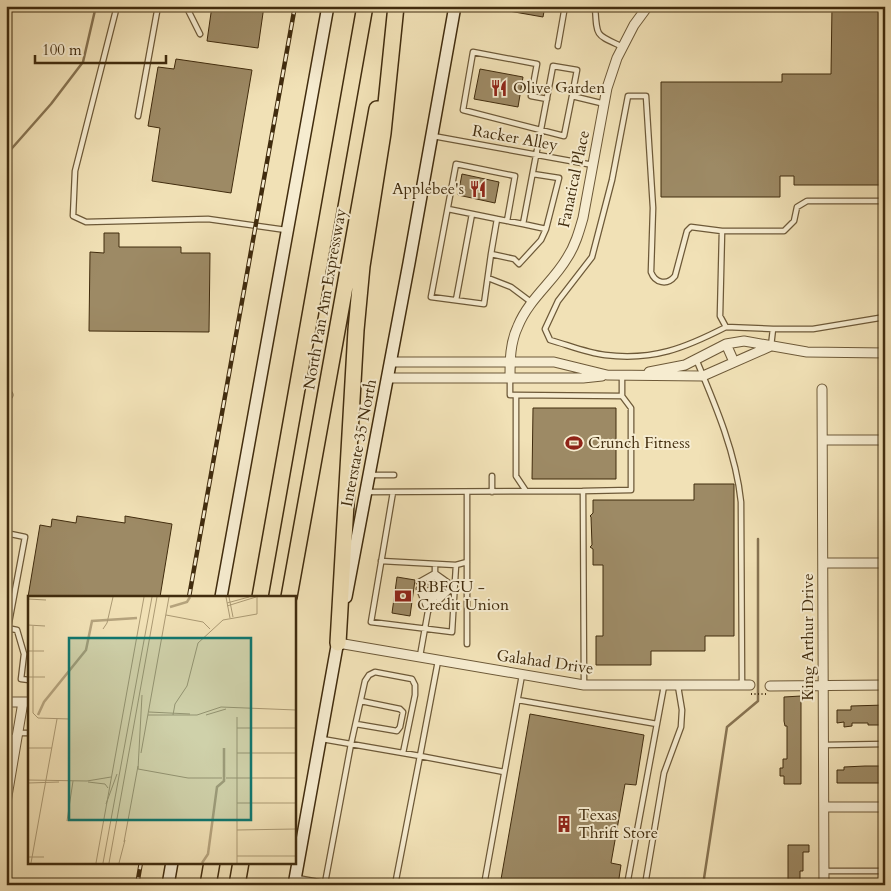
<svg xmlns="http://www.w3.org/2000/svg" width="891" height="891" font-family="Cardo,serif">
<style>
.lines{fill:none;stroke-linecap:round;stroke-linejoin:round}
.stream{stroke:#877351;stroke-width:2.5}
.building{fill:#9d8a65;stroke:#412c0e}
.service-casing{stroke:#6d5938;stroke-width:7}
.minor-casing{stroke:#6d5938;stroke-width:11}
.secondary-casing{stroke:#412c0e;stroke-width:14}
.motorway-casing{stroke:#412c0e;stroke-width:18}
.path{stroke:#412c0e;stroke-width:2;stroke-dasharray:1 2.5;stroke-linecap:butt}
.service{stroke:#f6ecd0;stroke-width:4.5}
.minor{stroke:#f6ecd0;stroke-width:9}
.secondary{stroke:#f6ecd0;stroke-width:11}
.motorway{stroke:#f1e1b6;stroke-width:15}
.rail-casing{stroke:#412c0e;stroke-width:4.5}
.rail{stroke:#f6ecd0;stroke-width:2.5;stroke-dasharray:8;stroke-linecap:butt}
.labels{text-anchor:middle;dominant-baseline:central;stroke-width:4;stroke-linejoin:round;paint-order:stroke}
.poi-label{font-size:16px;fill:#412c0e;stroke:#f6ecd0;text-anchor:start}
.street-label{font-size:16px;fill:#412c0e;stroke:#f6ecd0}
.inset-river{fill:none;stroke:#b5a37d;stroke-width:2.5}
.inset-road{fill:none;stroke:#ab9973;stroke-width:1}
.view{fill:#0f766e;fill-opacity:0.15;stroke:#0f766e;stroke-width:2.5}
.inset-edge{fill:none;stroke:#412c0e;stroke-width:2.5}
</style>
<rect width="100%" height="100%" fill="#f1e1b6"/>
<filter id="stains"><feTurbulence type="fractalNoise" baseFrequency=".004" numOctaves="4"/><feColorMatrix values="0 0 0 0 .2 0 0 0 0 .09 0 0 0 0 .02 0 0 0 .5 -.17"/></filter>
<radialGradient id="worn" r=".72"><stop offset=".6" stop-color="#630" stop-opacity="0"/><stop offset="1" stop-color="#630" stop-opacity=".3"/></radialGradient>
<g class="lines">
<path class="stream" d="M6,155L51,104L83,62L96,6
M703,885L727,727L758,701V539"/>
</g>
<path class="building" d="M212,6H264L258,48L207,41Z
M503,6H545L543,17L503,10Z
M832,6H885V185H794V176H780V197H661V82H782V74H831Z
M176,59L252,70L231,193L152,181L160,128L148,126L158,67L174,69Z
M480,69L523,77L518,107L474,99Z
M462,174L499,182L495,203L458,195Z
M104,233H119V247H181V253H210L209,332L89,331L90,252L104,253Z
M533,408H616V479H532Z
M694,484H734V636H705V651H651V665H596V636H603V565H593V549L590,547L592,545L591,517L590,516L593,513V500H694Z
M77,516L125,523V516L172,524L160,597H28L40,525L51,527L52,519L76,523Z
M397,577L415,580L410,616L392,613Z
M801,696V784H784V776H780V768H783V759H787V726H785L784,721V697Z
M885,705V717H880V725H868V723H852V726L844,727V722L837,723V710H851V706Z
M530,714L644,735L636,785L625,784L611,863L621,865L618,885H500Z
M865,766H881V770H885V783H837V770H844V767Z
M788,845H809V852H803V871H800V885H788Z"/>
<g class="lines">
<g class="service-casing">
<path id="service" d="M117,6L75,171L73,216L86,222L208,219L286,230
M186,6L200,34
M595,6C597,38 595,34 623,47
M558,46L565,6
M547,99L531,96L537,64L473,52L463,110L564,136L572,96
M138,116L158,6
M433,136L593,165
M533,174L559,178L546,229L523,224L553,66L577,70L572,96L605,104
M448,209L497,219
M507,221L515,176L456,164L431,297L484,304L491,254L514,259L519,264L541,240L546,229
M722,231L720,316L726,327L773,329L771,346
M491,254L497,219L523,224
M488,278L511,287L531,302
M456,300L472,214
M726,327C685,348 653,361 605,355C587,353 568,345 550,340L545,329L558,301L592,257L612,180L628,96H646L653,208L651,272C655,283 667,286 675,276L687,231L691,227L722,231H784L794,221L797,207L807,201H885
M773,329H813L885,317
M696,359C715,404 736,453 741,502L742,685
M510,378V395H516V476L526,491
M516,395L622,396V376
M370,475H394
M492,476V492
M583,491L631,490V408L622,396
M367,492L583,491L584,685
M393,492L371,622L452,632L456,565L467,562
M6,533L25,537L8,628
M381,561L456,565
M435,573L449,583
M435,575L439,583
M419,582L435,573V564
M429,582L434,574
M419,589L428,611L420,656
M423,589L426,600
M438,598L443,591
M428,602L429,590
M430,602L434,590
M429,608L439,590
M428,611L449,591
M7,628L17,630L24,654L21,679L29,680
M467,644V493
M518,700L657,724
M356,724L397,731L400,727L403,712L400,709L361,701
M18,733H29
M6,736L17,738
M322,739L420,756L438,661
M824,745L885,744
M824,871H885
M297,878L335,885
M325,883L351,744L365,681L369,675L375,672L412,679L415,685V695L403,753
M395,885L420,756L504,772
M484,885L522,675
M627,885L664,686
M645,885L664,773L681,727L682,710L678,686"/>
</g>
<g class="minor-casing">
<path id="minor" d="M726,344L734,362
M391,362H554L607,375L703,376L771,346
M649,372L685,365L726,344L744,341L807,352L885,353
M388,378H583L602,376
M510,378C510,360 510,343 518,326C529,299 553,282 567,258C575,246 579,232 583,218L607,88L617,58L634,25L648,6
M822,389L824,885
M6,395H8
M823,440H885
M823,563H885
M338,643L584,685H750
M770,686L885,685
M6,702H28
M6,802L23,702
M824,807H885"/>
</g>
<g class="secondary-casing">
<path id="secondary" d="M221,597L328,6
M346,597L409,263L455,6
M168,885L172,862
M294,885L339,635"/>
</g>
<g class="motorway-casing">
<path id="motorway" d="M260,597L365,6
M289,597L377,109
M338,643L356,330L362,266L383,133L396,6
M208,885L212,862
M237,885L241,862"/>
</g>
<path class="path" d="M751,694H766"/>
<use href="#service" class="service"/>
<use href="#minor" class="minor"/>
<use href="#secondary" class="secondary"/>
<use href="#motorway" class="motorway"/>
<g class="rail-casing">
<path id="rail" d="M189,597L295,6
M137,885L141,862"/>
</g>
<use href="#rail" class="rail"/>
</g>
<defs>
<g id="restaurant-bare" transform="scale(1.35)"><path d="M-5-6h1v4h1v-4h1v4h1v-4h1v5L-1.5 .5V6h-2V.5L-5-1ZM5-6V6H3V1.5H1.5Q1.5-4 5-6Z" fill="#8f2418" stroke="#f6ecd0" stroke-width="2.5" paint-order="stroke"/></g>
<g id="stadium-bare" transform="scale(1.35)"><path d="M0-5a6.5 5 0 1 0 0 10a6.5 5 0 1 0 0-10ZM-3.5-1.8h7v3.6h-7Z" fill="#8f2418" stroke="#f6ecd0" stroke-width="2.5" paint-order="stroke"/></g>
<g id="bank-bare" transform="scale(1.35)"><path d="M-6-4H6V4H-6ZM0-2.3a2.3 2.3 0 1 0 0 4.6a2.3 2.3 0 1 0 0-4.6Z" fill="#8f2418" stroke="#f6ecd0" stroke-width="2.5" paint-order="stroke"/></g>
<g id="building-bare" transform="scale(1.35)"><path d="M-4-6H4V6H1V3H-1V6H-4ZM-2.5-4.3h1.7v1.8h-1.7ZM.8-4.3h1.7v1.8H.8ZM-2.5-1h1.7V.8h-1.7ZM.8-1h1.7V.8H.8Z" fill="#8f2418" stroke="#f6ecd0" stroke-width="2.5" paint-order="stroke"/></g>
</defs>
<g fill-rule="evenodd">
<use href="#restaurant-bare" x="499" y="88"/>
<use href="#restaurant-bare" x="478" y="189"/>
<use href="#stadium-bare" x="574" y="443"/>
<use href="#bank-bare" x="403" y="596"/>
<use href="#building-bare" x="564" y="824"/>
</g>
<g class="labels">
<g class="poi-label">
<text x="513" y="88">Olive Garden</text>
<text x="464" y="189" text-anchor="end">Applebee's</text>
<text x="588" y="443">Crunch Fitness</text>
<text x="417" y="587">RBFCU -<tspan x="417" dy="18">Credit Union</tspan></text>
<text x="578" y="815">Texas<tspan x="578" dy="18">Thrift Store</tspan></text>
</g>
<g class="street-label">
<text transform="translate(515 138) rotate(10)">Racker Alley</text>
<text transform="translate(574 179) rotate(-78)">Fanatical Place</text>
<text transform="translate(325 299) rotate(-80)">North Pan Am Expressway</text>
<text transform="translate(359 443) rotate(-79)">Interstate 35 North</text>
<text transform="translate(808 637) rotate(-90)">King Arthur Drive</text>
<text transform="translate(545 662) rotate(8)">Galahad Drive</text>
</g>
</g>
<g transform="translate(28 596)">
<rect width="268" height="268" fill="#f1e1b6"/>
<path class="inset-river" d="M142,11L159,6L162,1M10,119L16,106L58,54L64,25L109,22M174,267L180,258L189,191L196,185V152"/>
<path class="inset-road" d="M198,1L202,22M201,1L205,21M0,3L18,4M199,7L221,1M199,10L228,1M138,19L175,26L182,33M0,29L17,30M5,30V117L10,122L42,123M75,33L79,27L85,1M0,55H16M0,81H17M121,116L162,118M120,119H169M145,119L147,108L159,90L170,47L195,24L229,18V1M169,119L193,111L268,114M178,119L198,113M209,121V267M209,132H268M0,152H24M113,157L141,1M209,157H268M110,173L160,182H194M110,173L114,99M198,182H268M0,184L59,185L83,181M60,186L77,188L80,192M0,187L31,186M209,207H268M78,208L89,178M39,225L45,185M209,234L268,233M96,246L110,170M209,260H268M0,261H16M3,267L29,123M68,267L116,1M75,267L124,1M81,267L129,1M91,267L97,244"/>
<path class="view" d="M41,42H223V224H41Z"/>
<rect width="268" height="268" class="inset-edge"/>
</g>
<rect width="891" height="891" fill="none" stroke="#f1e1b6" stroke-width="25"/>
<rect x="8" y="8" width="876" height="876" fill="none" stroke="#412c0e" stroke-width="2.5"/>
<rect x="12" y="12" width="866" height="866" fill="none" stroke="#412c0e"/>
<path d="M35 55v8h131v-8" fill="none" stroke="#412c0e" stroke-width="2.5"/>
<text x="42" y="55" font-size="15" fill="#412c0e" stroke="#f6ecd0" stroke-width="4" paint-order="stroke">100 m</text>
<rect width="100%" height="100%" filter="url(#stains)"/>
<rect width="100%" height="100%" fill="url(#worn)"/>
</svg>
